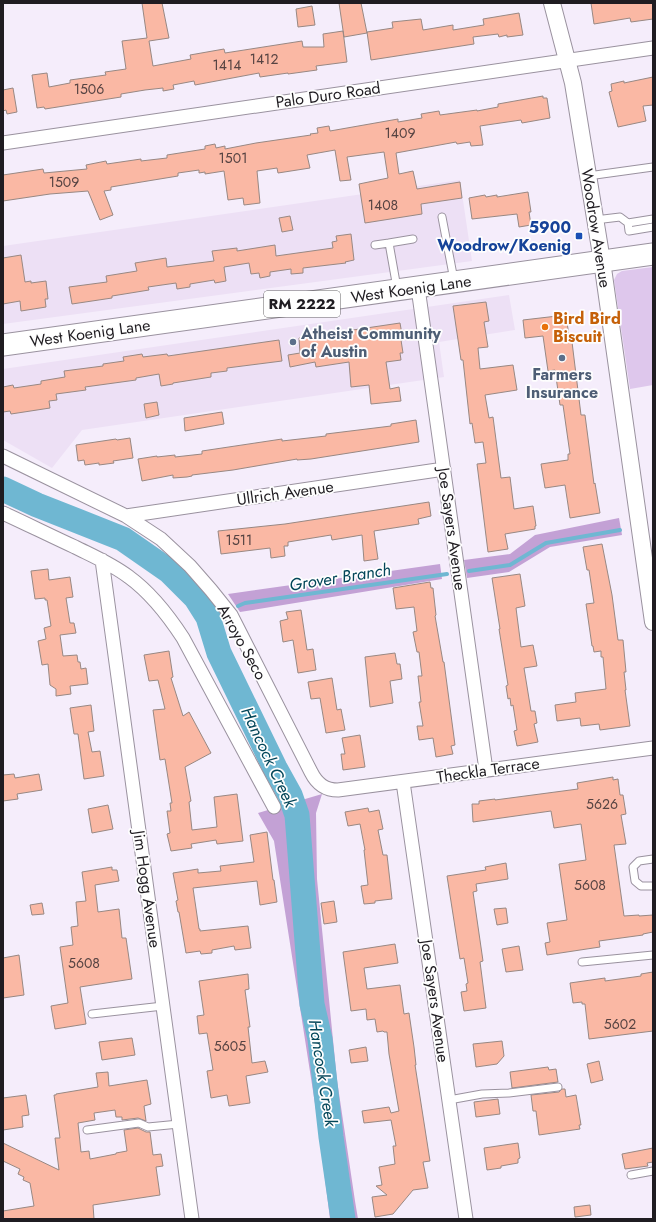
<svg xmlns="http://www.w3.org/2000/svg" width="656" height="1222" font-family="Jost,sans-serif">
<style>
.built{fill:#ede0f5}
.green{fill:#dec7ec}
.forest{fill:#c3a1d5}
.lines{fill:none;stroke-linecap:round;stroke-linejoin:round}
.stream{stroke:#6fb7d2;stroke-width:4}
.river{stroke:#6fb7d2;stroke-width:25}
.building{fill:#fab8a4;stroke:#988883}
.service-casing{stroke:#9a929f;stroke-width:9}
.minor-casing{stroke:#9a929f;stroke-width:15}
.tertiary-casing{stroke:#9a929f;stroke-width:18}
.primary-casing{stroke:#9a929f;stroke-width:23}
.service{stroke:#fff;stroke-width:7}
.minor{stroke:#fff;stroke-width:13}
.tertiary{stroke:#fff;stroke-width:16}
.primary{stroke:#fff;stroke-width:21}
.transit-dot{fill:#1a4fb4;stroke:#fefefe;stroke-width:1.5}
.food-dot{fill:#e8710a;stroke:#fefefe;stroke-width:1.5}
.service-dot{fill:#5c6f8a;stroke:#fefefe;stroke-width:1.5}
.labels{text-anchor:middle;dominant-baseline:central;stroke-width:3.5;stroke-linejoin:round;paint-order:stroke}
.number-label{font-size:14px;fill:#564342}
.shield{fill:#fefefe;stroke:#626063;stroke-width:1}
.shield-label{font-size:15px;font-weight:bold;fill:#1f1c21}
.street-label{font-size:16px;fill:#1f1c21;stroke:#fefefe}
.transit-label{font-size:16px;font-weight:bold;fill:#164399;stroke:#fefefe;text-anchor:end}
.food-label{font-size:16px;font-weight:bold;fill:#c56008;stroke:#fefefe;text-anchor:start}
.service-label{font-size:16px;font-weight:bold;fill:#4e5e75;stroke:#fefefe;text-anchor:start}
.water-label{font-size:17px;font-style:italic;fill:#034659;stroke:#fefefe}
</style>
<rect width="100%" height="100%" fill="#f5edfb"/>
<path class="built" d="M460,180L472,261L3,324V246Z
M509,295L515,330L439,342L444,377L82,430L52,468L3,440V369Z"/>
<path class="green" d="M653,267V385L630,389L614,280L617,274L622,271Z"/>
<path class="forest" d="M619,518L622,535L550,547L509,572L467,578L464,560L510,554L535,535Z
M440,564L442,579L240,612L228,594Z
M322,794L316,813L317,879L337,1080L355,1201L358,1219H330L318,1123L274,841L258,813Z"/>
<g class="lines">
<path class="stream" d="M469,571L510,565L546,543L620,530
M238,606L245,603L447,574
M208,617L216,614"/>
<path class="river" d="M3,489L37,505L123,539L169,571L196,598L208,617L219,653L275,768L290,795L297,815L312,1004L320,1039L331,1137L343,1219"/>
</g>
<path class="building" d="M142,3H162L169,38L149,41L153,66L191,59L190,55L224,49L225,53L302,41L303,47H324L323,34L343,31L347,62L316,66L317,70L288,74V73L260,77L259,73L195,85L194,81L173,85L174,89L163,91V88L145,90L121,94V97L45,109L44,107L37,108L32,75L47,73L49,87L70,83V80L106,75L105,72L126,69L122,41L147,38Z
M339,3H361L367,33L344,37Z
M591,3H653V19L631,22L630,18L594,24Z
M312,6L315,25L298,27L296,9Z
M519,13L523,35L507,37V35L499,37L498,34L473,37L474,44L371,60L367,32L393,28L392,22L421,19L423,30L453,25V30L484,25L483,19Z
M653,77V105L643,106L646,121L618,127L609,92L612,91L611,84L624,81V83Z
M13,88L17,112L7,114L6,110L3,111V90Z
M543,96V98H547L550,118L522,123L521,120L480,126L483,145L471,146L470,142L457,144L456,142L396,153L399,174L413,171L417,189L460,182L462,198L421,204L422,214L365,223L359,184L388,178L384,152L347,157L351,180L340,181L335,150L307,155L310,168L278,173L277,168L257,171L260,203L244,205L243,198L228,200L224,171L205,174V172L199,173V170L178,173V176L111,187V190L104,191L113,215L100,220L88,191L50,194L3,201V175L43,169L44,173L87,169L86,165L106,161L107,164L141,159V161L167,158V155L205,149V146L215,144L216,148L225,146V149L256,143L311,135L310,134L318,133L317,128L329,126L330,131L398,119V122L422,118L421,114L439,111L440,115L477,110V111L498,107V104Z
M528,192L531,212H529L531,225L519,227L517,214L472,219L469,198L485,195L486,197L497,195V197Z
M290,216L293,230L282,232L279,218Z
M351,234L354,260L345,262L346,263L303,268V273L291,274V269L270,272V276L260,278L259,273L251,274L249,263L224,267L226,281L215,283L214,280L190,284V287L177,289L176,283L148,287L149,290L112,296V298L72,304L69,287L107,282L106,276L137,271L135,263L166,258L167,267L214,261L212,251L237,248V251L275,245L276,256L333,248L332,242L337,241L336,236Z
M21,255L25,282L31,281V283L46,281L48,299H45L46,307L21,311L20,301L3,304V258Z
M486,302L489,321L484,322L488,347L478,348L480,369L513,365L517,390L485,395L489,418L493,417L501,478L510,477L514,509L533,506L536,526H535V529L505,534L508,549L488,552L477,464L486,463L483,442L475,443L472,423L470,424L463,360H461L453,306Z
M566,315L570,343L572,342L581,415H585L594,484L595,483L600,513L570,518L565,485L545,488L541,464L568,460V454H570L563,405H560L555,370L548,371L543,336L525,338L523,320Z
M400,323L403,340H401L403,353H400L401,360L386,362L390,389L399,387L401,401L371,404L369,385L351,387L349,362L316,367L315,362L290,367L288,355L300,353L299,338Z
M279,340L282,361L227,368V371L211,373V377L173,383V384L161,386L159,374L136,378V380L85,387L86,390L56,394L57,400L49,401L50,408L11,414L10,411L3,412V387L13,385L14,388L41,384V381L65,377L64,371L103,366V364L124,361L123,357L142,354L143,357L167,354L168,356Z
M157,402L159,415L146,418L144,404Z
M222,412L224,424L185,431L184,418Z
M416,420L419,442L311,459L297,460V459L233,470L192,475V476L187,477L173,478V475L142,481L138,459L157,456V457L175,455V457L202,454V451L282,439V441L326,436V434L391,426V424Z
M130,438L133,458L113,461L114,463L99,465V463L85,465L84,460L78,461L76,445L116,439L117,440Z
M429,502L431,516L418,519L419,524L374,531L378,559L364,561L362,535L332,540L331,535L288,542V546H284L285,556L271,558L270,548L221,554L218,531L285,524Z
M602,544L612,595L618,640H623L626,672H624L626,690H625L630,726L600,730L599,724L581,726L580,718L557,721L555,705L576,702L575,693L606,689L603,657H601V651L594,652L593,646H592L586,604L594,603L589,570H587L583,547Z
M48,569L49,580L70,577L73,597L66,598L70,623H74L76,633L60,635L63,656L77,655L78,662H80L81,669L86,668L88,684L70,686L71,694L56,696V689L50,685L48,664L42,665L38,641L46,639L44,628L51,626L47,600H45V598L35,599L31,571Z
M520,574L525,606L516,608L521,647L533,645L537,666L524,668L531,711H535L537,723L534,724L538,742L517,746L514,731L517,730L513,705L511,706L510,698L508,699L506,686L508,685L499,629H500L492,578Z
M430,582L431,588H433L436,615L435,616L443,662H444L455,745L451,746L453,754L436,757L433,738L419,740L417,726H423L419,702H421L418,676H422L419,652H417L413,632L417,631L414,607L396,609L393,588Z
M301,610L307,650L313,649L316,670L298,673L293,640L283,642L280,621L288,619L286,612Z
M169,651L173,677L171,678L183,716L189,712L211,753L185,767L191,801L189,802L192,830L217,827L214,797L237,794L243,841L217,844L216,840L191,844L192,848L171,851L167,834L170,833L167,811H171L170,803H172L165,759L160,760L153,710L165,709L158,680L149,681L144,655Z
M395,653L397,664H400L402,679L390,681L393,703L370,707L365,657Z
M332,678L337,710L341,709L345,730L326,733L320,698L311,699L308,682Z
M91,705L94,731L88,732L92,752L100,751L104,776L84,779L78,734H74L70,708Z
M360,735L365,767L343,770L341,754H345L342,738Z
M14,774L15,778L39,774L42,790L17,794L18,799L3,801V775Z
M613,777V780L618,779L620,795H623L626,814L621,815L626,844L614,845L624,916L639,915V916L653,915V932L643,934V935L599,941L600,947L547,955L545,943L550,942L547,923L567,920L559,864L586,860L581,824L554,828L551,811L473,822L472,804H479V801L495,799V800L578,789L577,783Z
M108,805L113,829L92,833L88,809Z
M368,808L369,812L379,810L383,829L378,830L383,855H387L392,899L375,901V903L364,904L361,886L368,885L364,850H365L360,824L348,826L345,812Z
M267,832L273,880H274L277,902L260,905L257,881L193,888L199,929H200V931L248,926L251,948L235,950L234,946L212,950V953L201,954L200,951L186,953L179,912H178L176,901L178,900L173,873L198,869V873L221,871L220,866L254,862L250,835Z
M506,863L508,879L476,884L477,891L473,892L483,961L480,962L486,1008L464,1011L461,992L467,991L466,984L468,983L464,958L460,959L447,876L486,870L485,867Z
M112,867V870H117L119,881L95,885L98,912L119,909L122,938H126L132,979L80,987L86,1024L55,1029L51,1006L68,1003L60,947L73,945L71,927L78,926L76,902L86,901L82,872Z
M334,901L337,922L324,924L321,903Z
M42,903L44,914L32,915L30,905Z
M506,908L508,923L497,925L494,909Z
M395,944L398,963L364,968L367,989L400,985L404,1014L409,1013L414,1047L416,1065H415L430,1161L423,1162L428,1188L413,1190L393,1214L375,1217L372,1197L387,1195L376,1186L382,1185L379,1167L395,1164L393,1146H396L391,1120L364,1123L362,1111L389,1107L391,1113L399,1111L389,1054L387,1032H384L383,1031L377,1032L375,1019L367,1020L366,1009L351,1011L343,952Z
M519,946L523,970L506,972L502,949Z
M19,955L24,995L3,998V958Z
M653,972V1031L589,1039L585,1004H582V1002L573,1003L570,983L605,978V981L641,976V974Z
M248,974L249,989L245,990L250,1027H248L252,1063L265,1061L268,1072L246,1076L250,1103L229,1106L227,1095L211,1098L207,1071L213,1070L207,1033L199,1034L197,1016L204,1015L199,981Z
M132,1038L135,1055L102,1060L99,1042Z
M502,1041L504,1056L497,1064L476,1067L473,1044Z
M366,1047L368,1061L351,1063L349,1050Z
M599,1061L603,1080L591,1083L587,1064Z
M548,1067L549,1070L556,1069L558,1082L512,1088L510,1072Z
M108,1072L109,1086L147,1080L151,1104L144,1106L146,1121L138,1118L122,1120V1117H116L115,1110L94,1113L95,1120L78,1123L81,1152L89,1151L90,1159L116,1154V1153L127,1151L124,1130L138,1128L146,1132H150L153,1155L161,1154L163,1166L156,1167L160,1195L93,1205L94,1219H3V1211L34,1206L30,1183L23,1180L24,1177L18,1174L20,1169L3,1161V1143L59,1170L55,1138H60L54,1095H56V1094L98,1087L96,1073Z
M562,1089H565L566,1097L576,1095L581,1125H579L580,1129L539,1135L536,1111H533L531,1095L559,1092Z
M26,1095L29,1115L22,1116L23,1127L3,1130V1098Z
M498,1099L500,1114L476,1117L474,1102Z
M518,1143L520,1158L518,1159V1163L501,1166V1168L487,1170L484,1148Z
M653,1148V1162L647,1163L648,1166L625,1169L622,1154Z
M590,1205L591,1215L575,1217L574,1207Z"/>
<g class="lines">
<g class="service-casing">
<path id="service" d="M588,176L653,167
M442,217L454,280
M595,220L620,217L628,223L629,231L653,227
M628,223L653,219
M375,245L389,243
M397,288L389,243L413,239
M653,859L639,861L633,867L635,881L641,886H653
M582,962L653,955
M92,1014L163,1006
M449,1100L482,1094L509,1093L558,1087
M87,1130L139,1123L148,1127L179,1124
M631,1175L653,1171"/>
</g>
<g class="minor-casing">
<path id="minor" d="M3,143L653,48
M418,288L486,770
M3,456L126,516L161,539L190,566L211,590L231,615L311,772C317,784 325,790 338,790L653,748
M3,513C27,524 51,536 75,547C93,556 112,564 129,577C151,593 168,615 183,638L274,807
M126,516L444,469
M102,560L192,1219
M403,782L466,1219"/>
</g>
<g class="tertiary-casing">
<path id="tertiary" d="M552,3L573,83L602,261L653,622"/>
</g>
<g class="primary-casing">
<path id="primary" d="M3,345L653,254"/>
</g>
<use href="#service" class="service"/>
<use href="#minor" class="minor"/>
<use href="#tertiary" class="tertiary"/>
<use href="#primary" class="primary"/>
</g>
<rect class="transit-dot" x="575" y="232" width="8" height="8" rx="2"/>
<circle class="food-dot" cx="545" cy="327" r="4"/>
<g class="service-dot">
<circle cx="293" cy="342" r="4"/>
<circle cx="562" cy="358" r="4"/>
</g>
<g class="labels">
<g class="number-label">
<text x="264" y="59">1412</text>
<text x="227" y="65">1414</text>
<text x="89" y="89">1506</text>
<text x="400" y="133">1409</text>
<text x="233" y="158">1501</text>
<text x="64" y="182">1509</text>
<text x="383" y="205">1408</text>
<text x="239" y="540">1511</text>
<text x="602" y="804">5626</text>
<text x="590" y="885">5608</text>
<text x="84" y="963">5608</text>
<text x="620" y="1024">5602</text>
<text x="230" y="1046">5605</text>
</g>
<rect class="shield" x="264" y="291" width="76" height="26" rx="3"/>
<g class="shield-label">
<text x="302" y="304">RM 2222</text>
</g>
<g class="street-label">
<text transform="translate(328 95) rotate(-8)">Palo Duro Road</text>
<text transform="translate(596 228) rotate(81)">Woodrow Avenue</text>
<text transform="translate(411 289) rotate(-8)">West Koenig Lane</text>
<text transform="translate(90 333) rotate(-8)">West Koenig Lane</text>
<text transform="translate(285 493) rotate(-8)">Ullrich Avenue</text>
<text transform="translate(452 529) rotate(82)">Joe Sayers Avenue</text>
<text transform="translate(242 642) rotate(61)">Arroyo Seco</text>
<text transform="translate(488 770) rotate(-8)">Theckla Terrace</text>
<text transform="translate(147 889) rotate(82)">Jim Hogg Avenue</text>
<text transform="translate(435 1001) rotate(82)">Joe Sayers Avenue</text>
</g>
<g class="transit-label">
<text x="571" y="227">5900<tspan x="571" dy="18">Woodrow/Koenig</tspan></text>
</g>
<g class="food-label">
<text x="553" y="318">Bird Bird<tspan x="553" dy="18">Biscuit</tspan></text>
</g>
<g class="service-label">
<text x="301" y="333">Atheist Community<tspan x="301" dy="18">of Austin</tspan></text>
<text x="562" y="374" text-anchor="middle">Farmers<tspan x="562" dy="18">Insurance</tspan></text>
</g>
<g class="water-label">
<text transform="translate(340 577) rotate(-9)">Grover Branch</text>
<text transform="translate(269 757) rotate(65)">Hancock Creek</text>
<text transform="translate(323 1073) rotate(81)">Hancock Creek</text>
</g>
</g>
<rect width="656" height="1222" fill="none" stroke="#1f1c21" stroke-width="8"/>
</svg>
